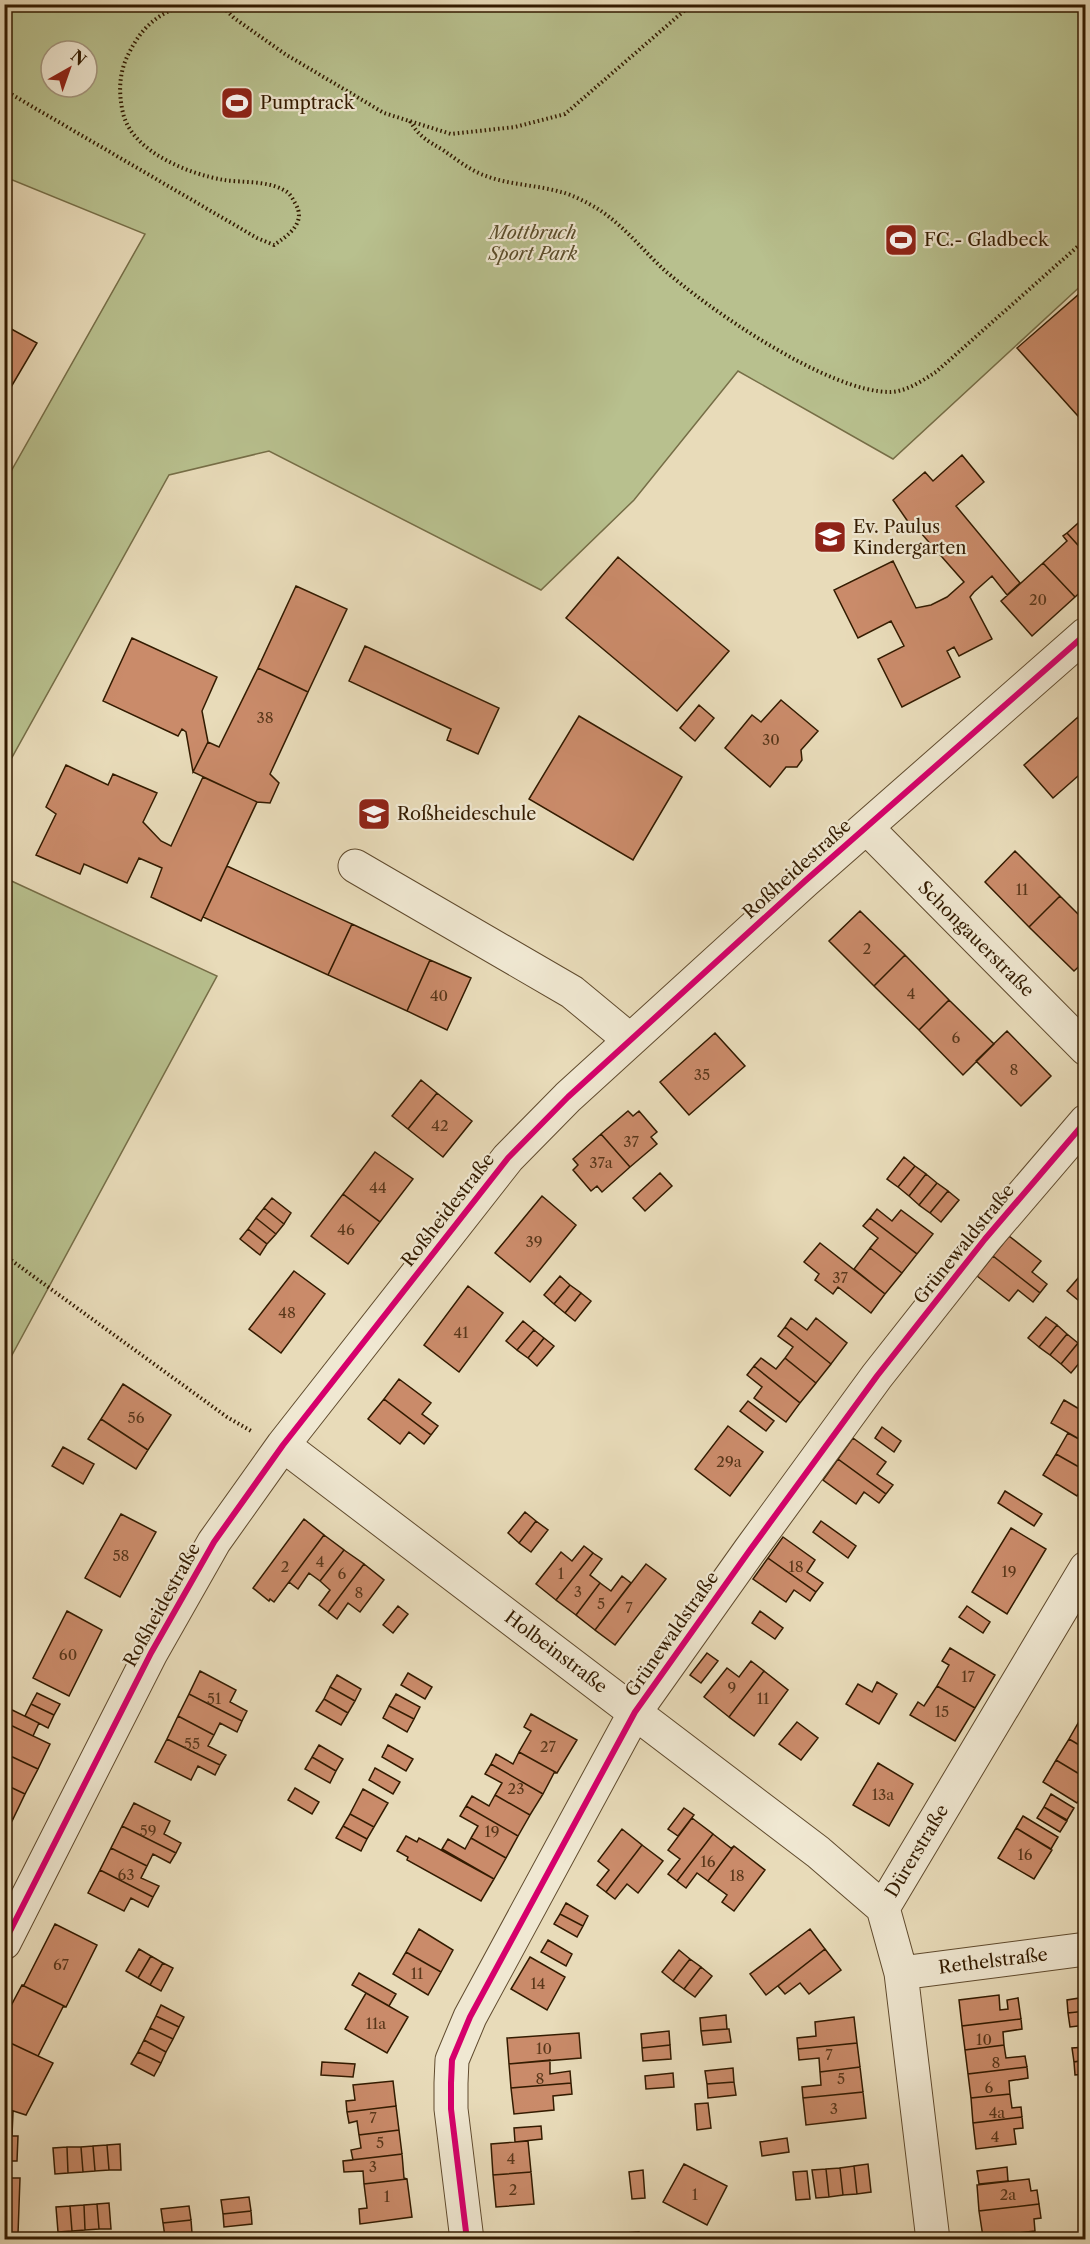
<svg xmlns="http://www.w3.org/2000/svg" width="1090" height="2244" font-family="'Libre Caslon Text',serif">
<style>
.green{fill:#b8c08e;stroke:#766e47;stroke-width:1.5;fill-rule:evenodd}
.building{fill:#ca8b6a;stroke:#331b00;stroke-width:1.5}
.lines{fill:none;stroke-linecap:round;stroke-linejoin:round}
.minor-casing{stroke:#604b2e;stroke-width:35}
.path{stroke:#331b00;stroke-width:4;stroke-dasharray:1.5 3;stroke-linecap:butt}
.minor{stroke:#f0e8d2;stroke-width:33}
.cycleway-casing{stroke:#f0e8d2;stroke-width:10}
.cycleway{stroke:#d6006c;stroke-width:6}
.labels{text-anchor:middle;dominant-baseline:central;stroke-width:4.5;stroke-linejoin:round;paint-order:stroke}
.number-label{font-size:15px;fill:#59371a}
.poi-label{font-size:18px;fill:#331b00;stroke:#f0e8d2;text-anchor:start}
.park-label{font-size:18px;font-style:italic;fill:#5b4d2b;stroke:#f0e8d2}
.street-label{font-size:18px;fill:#331b00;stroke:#f0e8d2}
</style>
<rect width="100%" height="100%" fill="#e8dbb9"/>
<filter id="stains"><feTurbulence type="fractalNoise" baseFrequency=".00333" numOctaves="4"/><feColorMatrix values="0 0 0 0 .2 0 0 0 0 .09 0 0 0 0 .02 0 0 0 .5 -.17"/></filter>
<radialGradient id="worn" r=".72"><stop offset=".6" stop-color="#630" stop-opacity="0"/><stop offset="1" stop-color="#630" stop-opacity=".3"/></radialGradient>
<path class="green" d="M5,4L1085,5V282L893,459L738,371L634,500L541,590L269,451L169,475L5,770V482L145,234L5,177ZM51,51H87V87H51Z
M5,878L217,976L5,1368Z"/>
<path class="building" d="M1086,288V425L1017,348Z
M4,325L37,343L4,399Z
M962,455L984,482L956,506L1020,583L1007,595L992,576L974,592L970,597L992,639L959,656L954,647L947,651L960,677L902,707L878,659L904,646L891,621L858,638L834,590L893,561L916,608L931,605L947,597L964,582L913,524L911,526L893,500L925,472L933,481Z
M1086,516V554L1067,533Z
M1067,533L1086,554V587L1075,597L1043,563L1067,541L1063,536Z
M618,557L729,651L677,711L566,618Z
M1043,563L1075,597L1032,636L1001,601Z
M296,586L347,609L308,692L258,668Z
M132,638L217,677L202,711L208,742L193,772L186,732L182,729L178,736L103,701Z
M365,646L499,708L478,754L447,740L451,729L349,681Z
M258,668L308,692L270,774L279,783L270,803L257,802L193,772L208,742L219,747Z
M781,700L818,731L801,750L802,760L797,767H786L770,787L725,748L752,715L761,722Z
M699,705L714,718L695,741L680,728Z
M1086,711V725L1078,717Z
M579,716L682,777L633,860L529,799Z
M1078,717L1086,725V769L1053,798L1024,765Z
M66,765L108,785L113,774L157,793L143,822L161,841L171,846L203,777L257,802L201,921L151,897L162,868L139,858L127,883L84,864L80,874L36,855L56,814L46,807Z
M1015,851L1060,896L1029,927L985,882Z
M227,866L352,924L328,975L203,917Z
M1060,896L1086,922V960L1074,971L1029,927Z
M860,911L905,955L874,986L829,941Z
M352,924L430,960L407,1011L328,975Z
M905,955L949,1000L919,1030L874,986Z
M430,960L471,978L447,1030L407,1011Z
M949,1000L994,1044L963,1075L919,1030Z
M1007,1031L1051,1076L1021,1106L976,1061Z
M715,1033L745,1066L689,1115L660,1082Z
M421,1080L437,1093L408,1129L392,1116Z
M437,1093L472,1121L443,1157L408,1129Z
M628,1111L633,1116L639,1111L657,1132L651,1137L657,1144L630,1167L601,1134Z
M601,1134L630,1167L602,1192L597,1186L591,1191L573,1170L578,1165L573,1159Z
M375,1152L413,1179L380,1222L343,1194Z
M904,1157L915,1166L898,1187L887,1179Z
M915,1166L926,1174L909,1196L898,1187Z
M660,1173L672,1186L645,1211L633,1198Z
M926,1174L937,1183L919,1205L909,1196Z
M937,1183L948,1191L930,1213L919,1205Z
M948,1191L959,1200L941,1222L930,1213Z
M343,1194L380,1222L348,1264L311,1236Z
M542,1196L576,1225L530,1282L495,1253Z
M272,1198L291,1213L284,1224L264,1208Z
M264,1208L284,1224L276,1234L256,1218Z
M877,1209L892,1221L901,1210L933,1234L917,1254L870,1218Z
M256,1218L276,1234L267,1244L248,1229Z
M870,1218L917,1254L902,1273L870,1248L878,1238L863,1226Z
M248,1229L267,1244L260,1255L240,1239Z
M1009,1236L1041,1261L1032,1272L1047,1284L1040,1293L993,1256Z
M820,1243L885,1294L871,1313L838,1287L833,1294L815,1280L819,1274L804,1262Z
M870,1248L902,1273L885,1294L854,1269Z
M993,1256L1040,1293L1033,1302L1018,1290L1009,1301L977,1276Z
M1085,1270L1086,1291L1078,1300L1067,1291Z
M294,1271L325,1294L281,1353L249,1329Z
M560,1276L570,1285L554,1304L544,1295Z
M570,1285L581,1293L565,1313L554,1304Z
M468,1286L503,1313L459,1372L424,1345Z
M1086,1291V1307L1078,1300Z
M581,1293L591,1301L575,1321L565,1313Z
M1046,1317L1057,1325L1039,1347L1028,1338Z
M791,1318L807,1330L816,1318L847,1343L831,1364L785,1327Z
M523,1321L534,1330L517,1350L506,1341Z
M1057,1325L1067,1334L1050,1355L1039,1347Z
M785,1327L831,1364L816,1383L785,1358L793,1347L778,1336Z
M534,1330L544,1338L528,1358L517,1350Z
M1067,1334L1078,1343L1061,1364L1050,1355Z
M544,1338L554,1346L537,1366L528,1358Z
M1078,1343L1086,1349V1355L1071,1373L1061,1364Z
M761,1358L776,1369L785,1358L816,1383L800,1403L754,1366Z
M754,1366L800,1403L786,1422L754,1398L762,1387L747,1375Z
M399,1379L431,1403L422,1414L438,1426L431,1435L384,1399Z
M123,1384L171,1415L148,1450L101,1419Z
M384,1399L431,1435L424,1444L409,1432L400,1444L368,1419Z
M1064,1400L1086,1413V1443L1051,1423Z
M748,1401L774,1421L766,1431L740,1411Z
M101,1419L148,1450L136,1469L88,1439Z
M728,1426L763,1452L730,1496L695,1469Z
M882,1427L901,1441L894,1452L875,1438Z
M1068,1433L1086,1443V1471L1056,1454Z
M853,1438L886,1462L877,1474L893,1485L886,1494L838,1459Z
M63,1447L94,1464L83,1484L52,1466Z
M1056,1454L1086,1471V1482L1077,1496L1043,1475Z
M838,1459L886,1494L879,1503L864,1492L856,1504L823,1480Z
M1005,1491L1042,1514L1034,1526L998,1503Z
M525,1512L536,1521L519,1543L508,1533Z
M121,1514L156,1532L120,1597L85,1578Z
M304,1519L324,1535L274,1602L270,1599L269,1601L253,1588Z
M536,1521L548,1530L531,1552L519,1543Z
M821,1521L856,1546L848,1558L813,1532Z
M1011,1528L1046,1549L1007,1614L972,1592Z
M324,1535L344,1550L320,1581L309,1573L298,1589L289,1582Z
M783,1537L815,1560L807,1572L823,1583L816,1592L768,1558Z
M584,1546L593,1553L556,1600L536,1584L561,1552L572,1561Z
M344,1550L364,1564L328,1612L319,1605L330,1590L320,1581Z
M593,1553L602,1559L590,1575L600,1583L576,1615L556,1600Z
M768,1558L816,1592L810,1601L794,1590L786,1602L753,1579Z
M364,1564L384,1580L360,1612L348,1603L337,1619L328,1612Z
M646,1564L666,1579L615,1645L595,1630Z
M622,1576L631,1583L595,1630L576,1615L600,1583L611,1591Z
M398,1606L408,1614L393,1633L383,1625Z
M967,1606L990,1622L983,1633L959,1617Z
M67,1611L102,1630L69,1696L33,1678Z
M760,1611L783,1628L775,1639L752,1623Z
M950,1648L995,1675L975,1708L937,1686L949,1665L942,1661Z
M707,1653L718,1661L701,1683L690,1675Z
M751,1661L764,1671L729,1717L704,1697L727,1668L739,1677Z
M200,1671L236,1690L230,1702L247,1711L242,1721L189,1694Z
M764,1671L788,1690L754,1736L729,1717Z
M408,1673L432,1687L425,1699L401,1685Z
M337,1675L361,1689L355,1701L330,1687Z
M877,1682L897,1694L879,1724L846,1704L858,1684L872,1692Z
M937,1686L975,1708L955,1741L910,1715L918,1702L924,1706Z
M330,1687L355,1701L348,1713L324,1699Z
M37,1693L60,1704L54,1715L31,1704Z
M189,1694L242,1721L237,1732L220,1723L214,1735L178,1716Z
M396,1694L420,1707L414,1719L389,1706Z
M324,1699L348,1713L341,1725L316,1711Z
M31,1704L54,1715L48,1728L25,1716Z
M4,1706L39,1723L33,1736L4,1722Z
M389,1706L414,1719L407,1732L383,1718Z
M531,1714L577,1740L557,1773L519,1752L531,1731L524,1727Z
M178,1716L214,1735L208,1746L226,1755L220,1765L167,1739Z
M1081,1718L1086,1721V1749L1069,1739Z
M4,1722L50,1744L38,1769L4,1753Z
M797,1722L818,1738L801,1760L779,1744Z
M167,1739L220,1765L215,1775L198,1766L191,1780L155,1762Z
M1069,1739L1086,1749V1778L1056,1760Z
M319,1745L343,1759L336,1771L312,1757Z
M388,1745L413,1759L406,1771L382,1757Z
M519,1752L557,1773H554L543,1794L491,1764L496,1754L513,1764Z
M4,1753L38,1769L25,1794L4,1784Z
M312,1757L336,1771L330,1783L305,1769Z
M1056,1760L1086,1778V1791L1077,1803L1043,1782Z
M878,1763L913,1784L889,1826L853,1805Z
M491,1764L543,1794L530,1815L495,1795L502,1783L485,1774Z
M375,1768L400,1782L393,1794L369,1780Z
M4,1784L25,1794L13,1819L4,1815Z
M295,1788L319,1802L312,1814L288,1800Z
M363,1789L388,1803L374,1827L350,1814Z
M1051,1794L1074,1808L1067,1820L1044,1807Z
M495,1795L530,1815L518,1836L466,1806L472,1796L489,1806Z
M134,1803L170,1821L164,1834L181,1843L176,1853L122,1826Z
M466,1806L518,1836L506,1858L471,1838L478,1826L460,1816Z
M1044,1807L1067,1821L1060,1832L1037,1818Z
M684,1808L694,1815L678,1836L668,1829Z
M350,1814L374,1827L367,1839L343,1826Z
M4,1815L13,1819L4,1836Z
M1023,1816L1058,1837L1051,1849L1016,1828Z
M692,1818L713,1834L677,1881L668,1874L680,1859L668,1850Z
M122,1826L176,1853L170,1863L153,1854L147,1866L111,1848Z
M343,1826L367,1839L361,1851L336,1838Z
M1016,1828L1052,1850L1034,1879L998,1858Z
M622,1829L642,1845L606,1892L597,1885L609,1870L598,1861Z
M713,1834L731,1848L734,1846L708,1881L697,1873L686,1888L677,1881Z
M406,1836L417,1842L419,1838L494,1879L481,1901L407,1860L408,1857L397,1851Z
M471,1838L506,1858L494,1879L442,1849L448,1839L465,1849Z
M642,1845L663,1861L638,1893L627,1884L615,1899L606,1892Z
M734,1846L765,1870L734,1911L722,1902L727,1895L708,1881Z
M111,1848L147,1866L141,1878L159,1886L153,1897L100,1870Z
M100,1870L153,1897L148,1907L131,1898L124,1911L88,1893Z
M566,1903L588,1916L583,1926L560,1914Z
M560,1914L583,1926L577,1937L554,1924Z
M55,1924L97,1945L66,2007L22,1985H24Z
M419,1929L453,1950L441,1972L406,1952Z
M810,1929L825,1949L766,1995L750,1974Z
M548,1940L572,1954L566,1966L541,1952Z
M139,1949L151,1956L138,1978L126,1971Z
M825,1949L841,1970L809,1994L800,1983L785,1994L778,1986Z
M679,1950L690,1959L673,1981L662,1972Z
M406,1952L441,1972L428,1995L393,1974Z
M151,1956L163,1963L150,1985L138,1978Z
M530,1957L565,1977L547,2010L511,1989Z
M690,1959L701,1967L684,1989L673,1981Z
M163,1963L173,1968L161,1991L150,1985Z
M701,1967L712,1976L695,1997L684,1989Z
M359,1973L396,1994L389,2006L352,1985Z
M22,1985L66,2007H63L38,2056L4,2040V2019Z
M366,1993L408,2017L387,2053L345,2029Z
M999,1995L1000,2010L1008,2009L1007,2000L1018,1998L1021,2019L962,2026L959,2000Z
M1086,1997V2011L1068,2013L1067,2000Z
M161,2005L184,2017L179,2027L156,2016Z
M1086,2011V2025L1070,2027L1068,2013Z
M726,2015L727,2029L701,2031L700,2018Z
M156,2016L179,2027L173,2039L150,2028Z
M854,2017L857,2043L798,2049L797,2038L816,2036L815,2022Z
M1021,2019L1022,2029L1003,2032L1004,2045L965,2050L962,2026Z
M150,2028L173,2039L166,2052L144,2040Z
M727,2029H729L731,2042L703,2045L701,2031Z
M669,2031L670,2045L642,2048L641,2034Z
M579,2033L581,2058L509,2064L507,2038Z
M4,2040L53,2063L26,2115L4,2108Z
M144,2040L166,2052L161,2063L138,2052Z
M857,2043L860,2067L820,2072L819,2058L799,2060L798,2049Z
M670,2045L671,2059L643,2061L642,2048Z
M1004,2045L1006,2058L1025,2056L1027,2067L968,2074L965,2050Z
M1086,2047V2060L1074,2062L1072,2048Z
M138,2052L161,2063L154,2076L131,2064Z
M550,2060V2074L570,2071L571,2083L511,2088L509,2064Z
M1086,2060V2074L1075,2075L1074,2062Z
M322,2062L355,2064L353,2077L321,2075Z
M860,2067L863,2092L803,2098L802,2087L821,2085L820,2072Z
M1027,2067L1028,2078L1009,2081L1010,2094L971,2098L968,2074Z
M733,2068L734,2082L707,2084L705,2071Z
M673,2073L674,2087L646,2089L645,2076Z
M393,2081L396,2106L347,2112L346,2101L355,2100L353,2085Z
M734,2082L736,2095L708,2098L707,2084Z
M571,2083L572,2094L553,2096L554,2110L514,2114L511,2088Z
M863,2092L866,2118L806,2125L803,2098Z
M1010,2094L1012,2108L1021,2107L1022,2117L973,2123L971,2098Z
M708,2103L711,2128L697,2130L695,2104Z
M396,2106L399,2130L359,2135L357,2121L349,2123L347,2112Z
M4,2108L13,2111L12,2136H18L17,2161H11L10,2178H4Z
M1022,2117L1023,2128L1014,2129L1016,2144L976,2149L973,2123Z
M541,2126L542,2139L515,2142L514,2128Z
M399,2130L402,2154L343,2161L353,2160L351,2150L361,2148L359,2135Z
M787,2138L789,2152L762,2156L760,2142Z
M528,2141L531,2172L493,2175L491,2144Z
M120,2144L121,2170H109L107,2145Z
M107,2145L109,2170L95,2171L93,2146Z
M93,2146L95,2171L83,2172L81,2147Z
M67,2147L68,2173L55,2174L53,2148Z
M67,2147H81L83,2172L68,2173Z
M402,2154L404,2178L407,2179L364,2184L363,2171L344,2172L343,2161Z
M684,2164L727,2186L707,2225L663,2202Z
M868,2164L871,2192L857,2194L854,2166Z
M854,2166L857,2194L843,2195L840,2168Z
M1007,2167L1008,2181L979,2184L977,2171Z
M840,2168L843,2195L829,2197L826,2169Z
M826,2169L829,2197L816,2198L812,2170Z
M643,2170L645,2198L632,2199L629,2172Z
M807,2171L810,2199L796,2200L793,2172Z
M531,2172L534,2204L496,2207L493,2175Z
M4,2178H20L18,2234L4,2233Z
M407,2179L412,2217L360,2224L359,2209L367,2208L364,2184Z
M1029,2179L1031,2191L1037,2190L1039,2204L979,2211L977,2185Z
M249,2197L251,2211L223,2214L221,2200Z
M109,2203L111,2229H99L97,2204Z
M97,2204L99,2229L85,2230L84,2205Z
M1039,2204L1041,2218L1034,2219L1035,2231L983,2237L979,2211Z
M84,2205L85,2230L72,2231L70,2206Z
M70,2206L72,2231L58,2232L56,2207Z
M189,2206L191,2220L163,2223L161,2209Z
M251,2211L252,2224L224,2227L223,2214Z
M191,2220L192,2233L165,2237L163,2223Z
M639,2232L640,2240H626L625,2233Z
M4,2233L18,2234V2240H4Z
M625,2233L626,2240H612L611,2234Z
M611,2234L612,2240H598V2236Z
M1010,2234V2240H984V2237Z
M584,2236H598V2240H584Z"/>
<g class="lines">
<g class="minor-casing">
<path id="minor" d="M867,828L1086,1049
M355,866L572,992L630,1040
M283,1445L818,1852L883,1908
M4,1943L151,1653L214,1542L283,1445L508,1158L568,1097L805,881L1086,634
M901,1973L1086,1949
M467,2240L451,2109V2083L452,2060L470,2017L635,1712L750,1550L877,1376L985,1239L1086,1121
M933,2240L901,1973L883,1908L1086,1568"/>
</g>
<path class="path" d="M220,4L234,18L285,54L384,113L451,134L515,127L565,114L692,4
M4,90L257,238L274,245C289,235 307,222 295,203C293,199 290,194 287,192C269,180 244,183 224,180C189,174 132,152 123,113C118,91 119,71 130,51C144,24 163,9 193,4
M410,121C419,137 428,141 443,150C456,159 471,171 486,176C510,185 537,185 561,192C573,195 588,203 598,209C623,225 641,248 662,268C708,309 829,393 891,392C908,391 923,380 936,372L1086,239
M4,1255L227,1417L253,1432"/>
<use href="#minor" class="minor"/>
<g class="cycleway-casing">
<path id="cycleway" d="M4,1943L151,1653L214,1542L283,1445L508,1158L568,1097L805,881L1086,634
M467,2240L451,2109V2083L452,2060L470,2017L635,1712L750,1550L877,1376L985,1239L1086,1121"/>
</g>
<use href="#cycleway" class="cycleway"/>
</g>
<defs>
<g id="stadium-square" transform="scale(1.725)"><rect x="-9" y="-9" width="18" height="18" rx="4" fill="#8f2418" stroke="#f0e8d2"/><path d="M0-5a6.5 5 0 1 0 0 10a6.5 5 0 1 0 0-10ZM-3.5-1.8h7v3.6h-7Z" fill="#fff"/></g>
<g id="school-square" transform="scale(1.725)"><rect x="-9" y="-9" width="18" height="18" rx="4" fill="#8f2418" stroke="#f0e8d2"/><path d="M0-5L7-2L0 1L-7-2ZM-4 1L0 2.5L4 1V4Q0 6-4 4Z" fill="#fff"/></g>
</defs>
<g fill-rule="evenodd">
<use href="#stadium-square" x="237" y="103"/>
<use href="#stadium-square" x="901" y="240"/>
<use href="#school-square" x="830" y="537"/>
<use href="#school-square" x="374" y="814"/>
</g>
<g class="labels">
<g class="number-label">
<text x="1038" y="599">20</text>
<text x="265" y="717">38</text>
<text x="771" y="739">30</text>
<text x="1022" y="889">11</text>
<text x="867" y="948">2</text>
<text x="911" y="993">4</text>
<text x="439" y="995">40</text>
<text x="956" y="1037">6</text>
<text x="1014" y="1069">8</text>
<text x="702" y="1074">35</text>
<text x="440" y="1125">42</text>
<text x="631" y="1141">37</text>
<text x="601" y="1162">37a</text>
<text x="378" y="1187">44</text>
<text x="346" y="1229">46</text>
<text x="534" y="1241">39</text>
<text x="840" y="1277">37</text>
<text x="287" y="1312">48</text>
<text x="461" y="1332">41</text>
<text x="136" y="1417">56</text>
<text x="729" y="1461">29a</text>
<text x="121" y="1555">58</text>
<text x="320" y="1561">4</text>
<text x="285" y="1566">2</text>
<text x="796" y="1566">18</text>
<text x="1009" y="1571">19</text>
<text x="342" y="1573">6</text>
<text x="561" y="1573">1</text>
<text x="578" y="1591">3</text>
<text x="359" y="1592">8</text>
<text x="601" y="1603">5</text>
<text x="629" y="1607">7</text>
<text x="68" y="1654">60</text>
<text x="968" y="1676">17</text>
<text x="732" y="1687">9</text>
<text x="214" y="1698">51</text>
<text x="763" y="1698">11</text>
<text x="942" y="1711">15</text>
<text x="192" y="1743">55</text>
<text x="548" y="1746">27</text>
<text x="516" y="1788">23</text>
<text x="883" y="1794">13a</text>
<text x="148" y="1830">59</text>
<text x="492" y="1831">19</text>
<text x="1025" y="1854">16</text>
<text x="708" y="1861">16</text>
<text x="126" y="1874">63</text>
<text x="737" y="1875">18</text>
<text x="61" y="1964">67</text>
<text x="417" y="1973">11</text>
<text x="538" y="1983">14</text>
<text x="376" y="2023">11a</text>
<text x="984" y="2039">10</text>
<text x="544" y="2048">10</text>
<text x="829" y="2054">7</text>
<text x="996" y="2062">8</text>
<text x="540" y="2078">8</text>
<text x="841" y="2078">5</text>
<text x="989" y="2087">6</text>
<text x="834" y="2108">3</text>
<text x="997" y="2112">4a</text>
<text x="373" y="2117">7</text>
<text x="995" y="2136">4</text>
<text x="380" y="2142">5</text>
<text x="511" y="2158">4</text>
<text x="373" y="2166">3</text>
<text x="513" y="2189">2</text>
<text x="695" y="2194">1</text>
<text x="1008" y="2194">2a</text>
<text x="387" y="2196">1</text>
</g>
<g class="poi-label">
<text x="260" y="103">Pumptrack</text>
<text x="924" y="240">FC.- Gladbeck</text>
<text x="853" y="527">Ev. Paulus<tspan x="853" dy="21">Kindergarten</tspan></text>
<text x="397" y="814">Roßheideschule</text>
</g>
<g class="park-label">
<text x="533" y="233">Mottbruch<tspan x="533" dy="21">Sport Park</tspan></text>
</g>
<g class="street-label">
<text transform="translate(797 869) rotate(-42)">Roßheidestraße</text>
<text transform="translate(976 939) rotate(45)">Schongauerstraße</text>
<text transform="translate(448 1210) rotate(-52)">Roßheidestraße</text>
<text transform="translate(964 1244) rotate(-51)">Grünewaldstraße</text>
<text transform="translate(162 1605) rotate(-61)">Roßheidestraße</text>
<text transform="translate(672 1634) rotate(-55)">Grünewaldstraße</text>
<text transform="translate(556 1652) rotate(37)">Holbeinstraße</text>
<text transform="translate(917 1851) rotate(-59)">Dürerstraße</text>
<text transform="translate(993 1961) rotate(-7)">Rethelstraße</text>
</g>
</g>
<rect width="1090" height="2244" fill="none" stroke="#e8dbb9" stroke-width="24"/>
<rect x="6" y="6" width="1078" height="2232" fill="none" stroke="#331b00" stroke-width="3"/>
<rect x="12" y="12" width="1066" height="2220" fill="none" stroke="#331b00" stroke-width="1.5"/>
<g transform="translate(69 69) rotate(40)"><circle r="28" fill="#f0e8d2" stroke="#a4967e" stroke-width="1.5"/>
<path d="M0-4.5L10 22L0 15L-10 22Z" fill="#8f2418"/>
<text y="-9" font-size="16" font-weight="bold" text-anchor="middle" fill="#331b00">N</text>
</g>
<rect width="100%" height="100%" filter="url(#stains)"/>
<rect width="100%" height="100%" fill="url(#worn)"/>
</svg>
